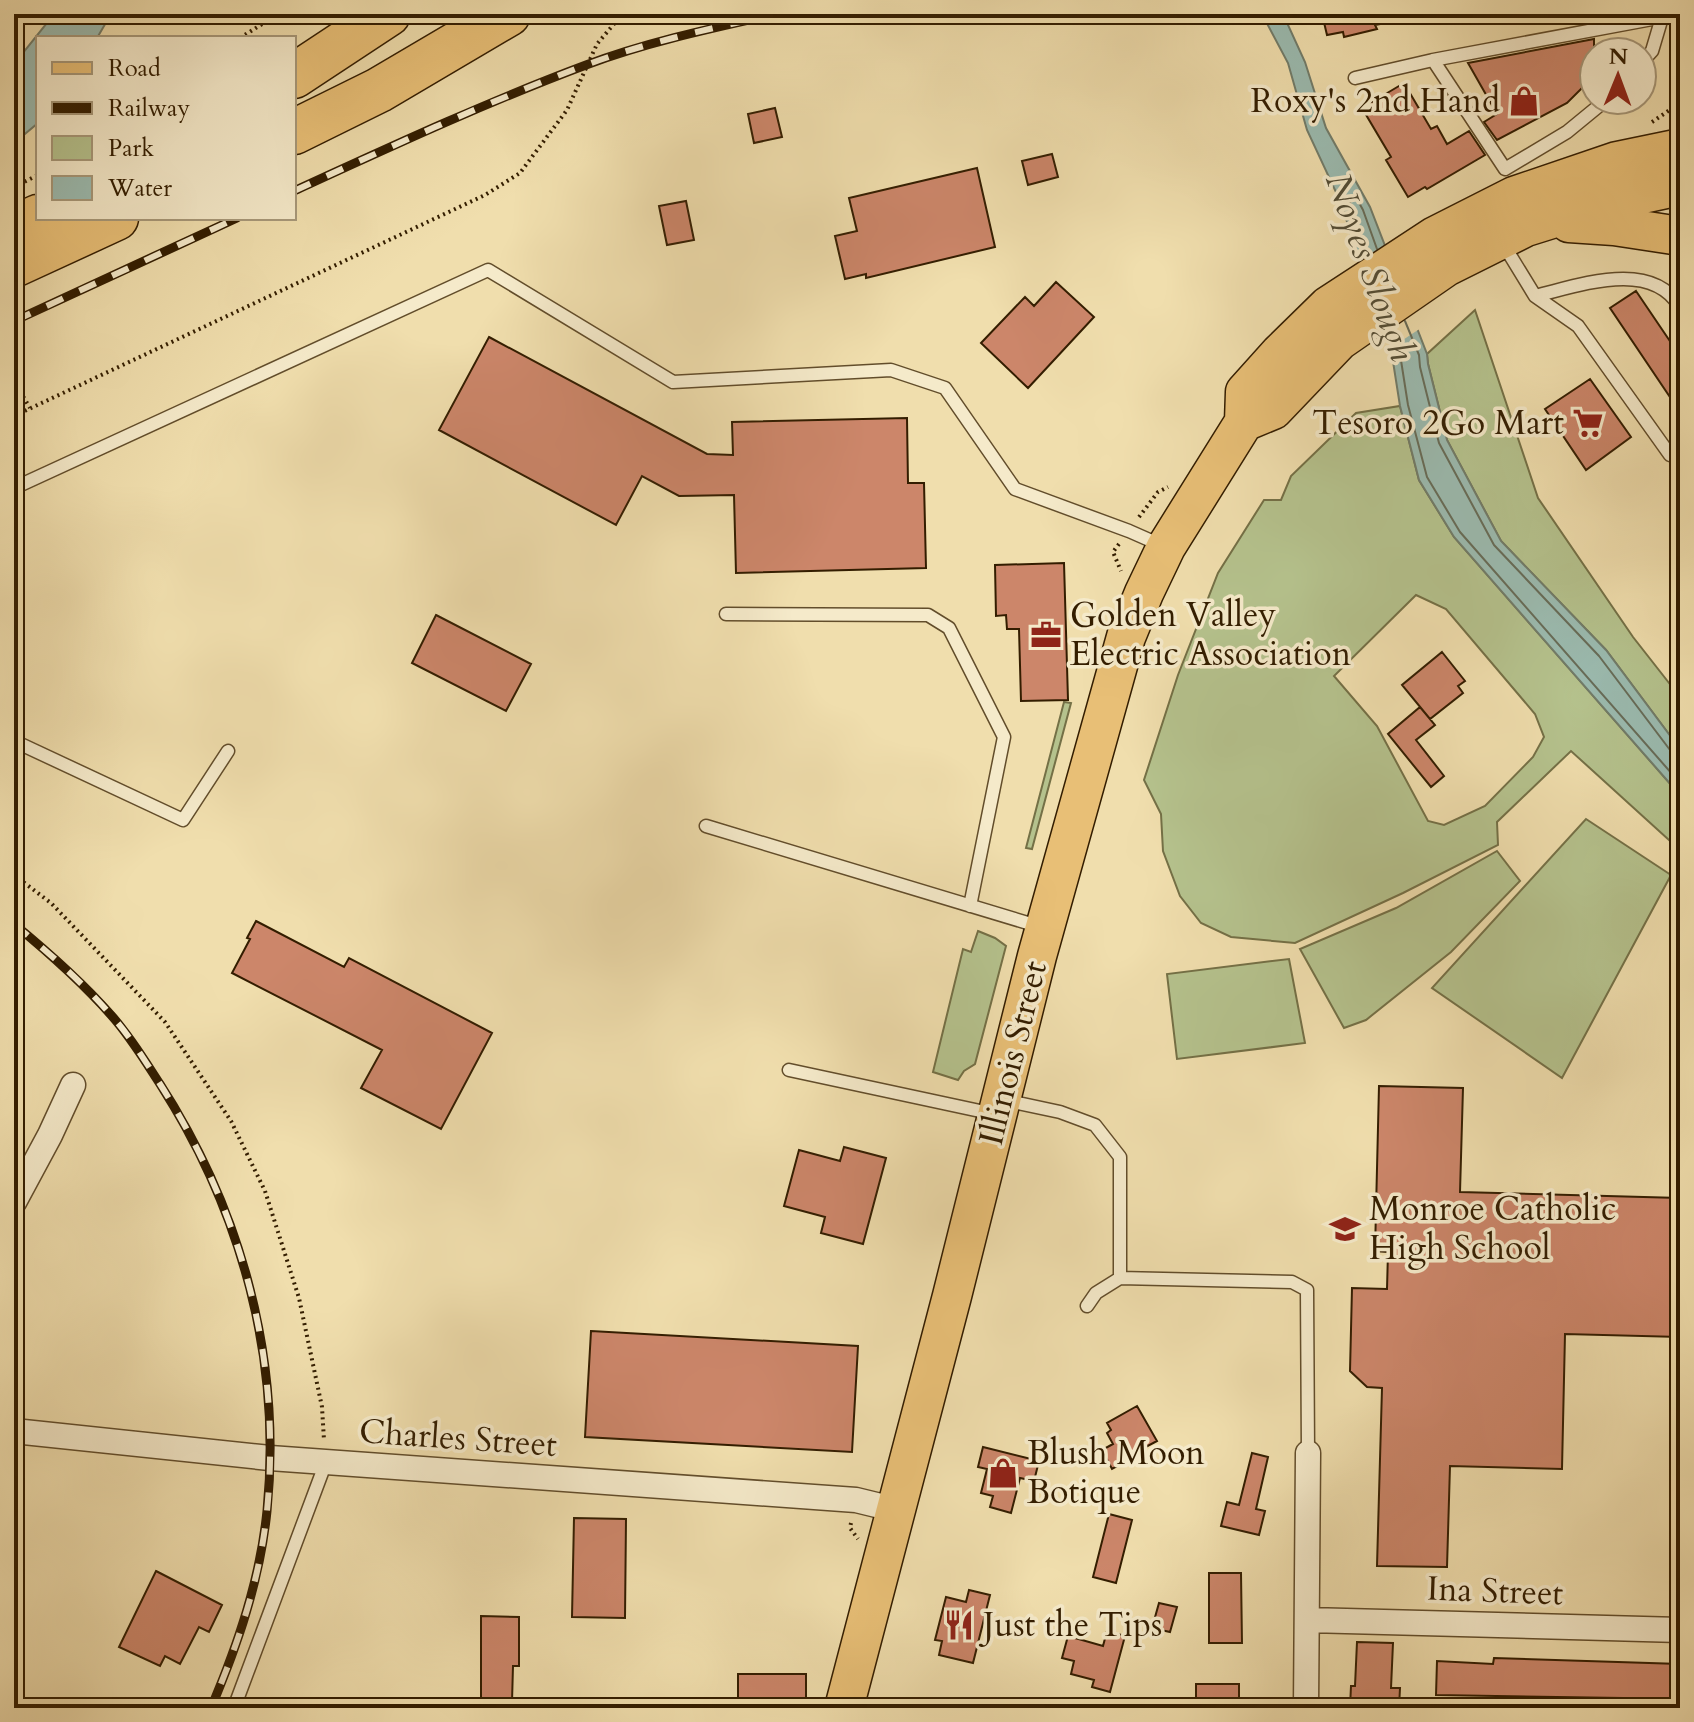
<svg xmlns="http://www.w3.org/2000/svg" width="1694" height="1722" font-family="Cardo,serif">
<style>
.green{fill:#b5c28d;stroke:#747046;stroke-width:2;fill-rule:evenodd}
.water{fill:#9bbbb0;stroke:#717c6a;stroke-width:2}
.pier{fill:#f0dead}
.lines{fill:none;stroke-linecap:round;stroke-linejoin:round}
.shore{stroke:#676c58;stroke-width:2}
.building{fill:#cc866a;stroke:#331d00;stroke-width:2}
.lane-casing{stroke:#624d2b;stroke-width:15}
.street-casing{stroke:#624d2b;stroke-width:27}
.primary-casing{stroke:#331d00;stroke-width:41}
.highway-casing{stroke:#331d00;stroke-width:47}
.path{stroke:#331d00;stroke-width:4;stroke-dasharray:2 4;stroke-linecap:butt}
.lane{stroke:#f5eaca;stroke-width:12}
.street{stroke:#f5eaca;stroke-width:24}
.primary{stroke:#e8bf76;stroke-width:38}
.highway{stroke:#e8bf76;stroke-width:44}
.rail-casing{stroke:#331d00;stroke-width:9}
.rail{stroke:#f5eaca;stroke-width:6;stroke-dasharray:18;stroke-linecap:butt}
.labels{text-anchor:middle;dominant-baseline:central;stroke-width:7;stroke-linejoin:round;paint-order:stroke}
.poi-label{font-size:34px;fill:#331d00;stroke:#f5eaca;text-anchor:start}
.street-label{font-size:34px;fill:#331d00;stroke:#f5eaca}
.water-label{font-size:36px;font-style:italic;fill:#524c35;stroke:#f5eaca}
</style>
<rect width="100%" height="100%" fill="#f0dead"/>
<filter id="stains"><feTurbulence type="fractalNoise" baseFrequency=".0025" numOctaves="4"/><feColorMatrix values="0 0 0 0 .2 0 0 0 0 .09 0 0 0 0 .02 0 0 0 .5 -.17"/></filter>
<radialGradient id="worn" r=".72"><stop offset=".6" stop-color="#630" stop-opacity="0"/><stop offset="1" stop-color="#630" stop-opacity=".3"/></radialGradient>
<path class="green" d="M1475,310L1538,498L1633,637L1680,697V749L1606,650L1501,541L1447,440L1428,364L1427,354Z
M1400,406L1419,480L1454,537L1680,795V850L1571,751L1497,822L1498,845L1403,893L1295,943L1231,937L1201,923L1180,896L1163,851L1161,814L1144,780L1178,675L1218,573L1264,500H1281L1291,476L1356,413ZM1416,595L1446,609L1535,714L1544,737L1533,757L1485,806L1444,825L1428,821L1377,726L1334,676Z
M1064,702L1071,703L1032,849L1026,848Z
M1586,819L1671,875L1562,1078L1432,988Z
M1497,851L1520,881L1451,952L1366,1020L1344,1028L1300,949L1396,908Z
M978,931L995,938L1006,946L975,1064L964,1071L958,1080L933,1072L963,949L971,952Z
M1289,959L1305,1043L1177,1059L1167,974Z"/>
<path class="water" d="M52,14H111L97,38H38V123L14,143V64L47,23Z
M1262,14H1283L1305,62L1326,128L1370,207L1427,354L1428,364L1447,440L1501,541L1606,650L1680,749V795L1454,537L1419,480L1400,406L1392,355L1355,249L1342,205L1307,130L1288,63Z"/>
<path class="pier" d="M1388,245L1421,328L1386,351L1356,265Z"/>
<g class="lines">
<path class="shore" d="M1366,256L1350,203L1352,198L1357,199L1363,210L1377,249
M1405,321L1419,355L1420,367L1439,443L1494,545L1599,656L1670,750L1674,753H1680
M1392,330L1400,354L1408,405L1427,477L1460,532L1680,783"/>
</g>
<path class="building" d="M1322,14H1385L1386,23L1375,25L1377,29L1344,37L1343,32L1327,35Z
M1594,39V76L1567,103L1497,140L1484,122L1497,114L1468,63Z
M1404,83L1431,129L1437,126L1447,144L1469,131L1485,155L1427,189L1425,187L1408,197L1386,160L1391,157L1362,108Z
M775,108L782,137L754,143L748,114Z
M1052,154L1058,177L1028,185L1022,161Z
M977,168L995,247L866,278V274L845,279L835,236L857,231L849,198Z
M686,201L694,240L667,245L659,206Z
M1056,282L1094,317L1028,388L981,343L1025,297L1034,306Z
M1636,291L1680,356V412L1610,308Z
M489,337L707,454L733,455L732,422L907,418L908,483H924L926,568L736,573L734,495L679,496L642,476L616,525L439,430Z
M1590,379L1631,437L1586,470L1545,409Z
M1064,563L1068,700L1021,701L1019,629H1007L1006,615L996,616L995,565Z
M436,615L531,664L506,711L412,663Z
M1442,652L1465,681L1458,686L1463,693L1430,719L1402,685Z
M1420,707L1435,725L1416,740L1444,776L1431,787L1388,734Z
M256,921L344,967L349,958L492,1033L441,1129L361,1088L382,1050L232,973L250,939L247,938Z
M1379,1086L1463,1088L1460,1192L1680,1198V1337L1565,1334L1562,1469L1450,1466L1447,1567L1377,1566L1382,1388L1367,1387L1350,1371L1352,1288L1387,1289L1388,1252L1375,1251Z
M844,1147L886,1158L863,1244L821,1233L825,1217L784,1206L799,1150L840,1161Z
M591,1331L858,1346L852,1452L585,1437Z
M1137,1406L1157,1441L1138,1451L1140,1454L1112,1469L1102,1450L1113,1444L1107,1433L1111,1430L1107,1423Z
M983,1447L1039,1461L1034,1481L1020,1478L1011,1513L990,1507L993,1496L981,1493L987,1469L978,1467Z
M1252,1453L1268,1457L1256,1509L1265,1511L1259,1535L1221,1526L1227,1502L1239,1505Z
M1109,1514L1132,1520L1116,1583L1093,1577Z
M574,1518L626,1519L625,1618L572,1617Z
M156,1571L222,1605L209,1632L199,1627L180,1664L165,1656L160,1666L119,1647Z
M1209,1573H1241L1242,1643H1209Z
M969,1590L990,1595L973,1663L939,1655L942,1641L935,1640L946,1597L966,1602Z
M1159,1603L1177,1607L1170,1632L1152,1628Z
M481,1616L519,1617V1666H513L512,1702L481,1701Z
M1107,1631L1125,1636L1110,1692L1092,1687L1094,1680L1071,1674L1074,1661L1062,1658L1068,1636L1103,1646Z
M1357,1642L1393,1643L1391,1688H1400L1399,1708H1350L1351,1686H1355Z
M1494,1658L1680,1664V1708H1621L1622,1698L1436,1695L1437,1661L1493,1664Z
M738,1674H806V1708H738Z
M1196,1684H1239V1708H1196Z"/>
<g class="lines">
<g class="lane-casing">
<path id="lane" d="M1642,62L1652,51L1663,14
M1355,78L1433,60
M1606,100L1567,132L1505,169L1433,60L1663,17
M1502,242L1535,296L1578,326L1670,455L1680,457
M1535,296C1578,286 1651,258 1680,307
M14,488L488,270L673,382L891,370L945,388L1015,489L1129,531L1163,546
M726,614L928,615L949,628L1004,737L970,906
M14,741L183,820L228,751
M706,826L1041,927
M789,1070L994,1114
M1004,1100L1060,1112L1095,1125L1120,1157V1278
M1087,1306L1096,1293L1120,1278L1292,1282L1307,1290L1308,1453
M234,1708L326,1462"/>
</g>
<g class="street-casing">
<path id="street" d="M14,1202L50,1135L73,1085
M14,1431L270,1458L856,1500L897,1510
M1308,1620L1680,1630
M1306,1708L1308,1453"/>
</g>
<g class="primary-casing">
<path id="primary" d="M1569,223L1614,226L1680,236
M1244,422L1273,410L1339,341L1446,267L1526,227L1606,202L1680,186
M844,1708L952,1296L1037,956L1126,637L1144,593L1166,547L1244,422L1245,392L1280,353L1328,306L1435,236L1514,196L1617,161L1680,148"/>
</g>
<g class="highway-casing">
<path id="highway" d="M294,76L388,14
M294,132L379,90L508,14
M14,228L38,217
M14,265L116,218"/>
</g>
<path class="path" d="M240,38L278,14
M1652,122L1680,103
M14,187L38,175
M14,381L30,408
M14,416L485,195L520,173L567,110L597,44L619,18L624,14
M1139,517L1158,492L1168,487
M1119,544L1113,552L1121,571
M14,875L51,903L165,1022L231,1121L265,1191L299,1298L322,1407L324,1440
M851,1523L850,1528L858,1539"/>
<use href="#lane" class="lane"/>
<use href="#street" class="street"/>
<use href="#primary" class="primary"/>
<use href="#highway" class="highway"/>
<g class="rail-casing">
<path id="rail" d="M294,191C390,147 487,102 586,65C647,42 713,28 776,14
M14,321L237,218
M14,924C48,952 82,982 111,1015C130,1036 145,1061 160,1084C242,1212 282,1359 267,1511C260,1580 238,1644 211,1708"/>
</g>
<use href="#rail" class="rail"/>
</g>
<defs>
<g id="shop-bare" transform="scale(2.4)"><path d="M-5-2.5h2.3a2.7 3.5 0 0 1 5.4 0H5L5.5 6h-11ZM-1.5-2.5h3a1.5 2.3 0 0 0-3 0Z" fill="#8f2418" stroke="#f5eaca" stroke-width="2.5" paint-order="stroke"/></g>
<g id="supermarket-bare" transform="scale(2.4)"><path d="M-6-5.5h2.5l.6 2H6L4.5 2H-2.5L-4.4-4H-6ZM-1.5 3.2a1.3 1.3 0 1 0 .1 0ZM3 3.2a1.3 1.3 0 1 0 .1 0Z" fill="#8f2418" stroke="#f5eaca" stroke-width="2.5" paint-order="stroke"/></g>
<g id="office-bare" transform="scale(2.4)"><path d="M-6-3h4V-5.5h4V-3h4V5H-6ZM-1-4.5V-3h2v-1.5ZM-6 0V1H6V0Z" fill="#8f2418" stroke="#f5eaca" stroke-width="2.5" paint-order="stroke"/></g>
<g id="school-bare" transform="scale(2.4)"><path d="M0-5L7-2L0 1L-7-2ZM-4 1L0 2.5L4 1V4Q0 6-4 4Z" fill="#8f2418" stroke="#f5eaca" stroke-width="2.5" paint-order="stroke"/></g>
<g id="restaurant-bare" transform="scale(2.4)"><path d="M-5-6h1v4h1v-4h1v4h1v-4h1v5L-1.5 .5V6h-2V.5L-5-1ZM5-6V6H3V1.5H1.5Q1.5-4 5-6Z" fill="#8f2418" stroke="#f5eaca" stroke-width="2.5" paint-order="stroke"/></g>
</defs>
<g fill-rule="evenodd">
<use href="#shop-bare" x="1524" y="101"/>
<use href="#supermarket-bare" x="1588" y="423"/>
<use href="#office-bare" x="1046" y="635"/>
<use href="#school-bare" x="1345" y="1229"/>
<use href="#shop-bare" x="1003" y="1473"/>
<use href="#restaurant-bare" x="959" y="1625"/>
</g>
<g class="labels">
<g class="poi-label">
<text x="1500" y="101" text-anchor="end">Roxy's 2nd Hand</text>
<text x="1564" y="423" text-anchor="end">Tesoro 2Go Mart</text>
<text x="1070" y="615">Golden Valley<tspan x="1070" dy="39">Electric Association</tspan></text>
<text x="1369" y="1209">Monroe Catholic<tspan x="1369" dy="39">High School</tspan></text>
<text x="1027" y="1453">Blush Moon<tspan x="1027" dy="39">Botique</tspan></text>
<text x="983" y="1625">Just the Tips</text>
</g>
<g class="street-label">
<text transform="translate(1013 1053) rotate(-76)">Illinois Street</text>
<text transform="translate(458 1438) rotate(4)">Charles Street</text>
<text transform="translate(1495 1591) rotate(2)">Ina Street</text>
</g>
<g class="water-label">
<text transform="translate(1370 267) rotate(70)">Noyes Slough</text>
</g>
</g>
<rect width="1694" height="1722" fill="none" stroke="#f0dead" stroke-width="48"/>
<rect x="16" y="16" width="1662" height="1690" fill="none" stroke="#331d00" stroke-width="4"/>
<rect x="24" y="24" width="1646" height="1674" fill="none" stroke="#331d00" stroke-width="2"/>
<rect x="36" y="36" width="260" height="184" fill="#f5eaca" stroke="#a79879" stroke-width="2"/>
<rect x="52" y="62" width="40" height="12" fill="#e8bf76" stroke="#a79879" stroke-width="2"/>
<text x="108" y="76" font-size="24" fill="#331d00">Road</text>
<rect x="52" y="102" width="40" height="12" fill="#331d00" stroke="#a79879" stroke-width="2"/>
<text x="108" y="116" font-size="24" fill="#331d00">Railway</text>
<rect x="52" y="136" width="40" height="24" fill="#b5c28d" stroke="#a79879" stroke-width="2"/>
<text x="108" y="156" font-size="24" fill="#331d00">Park</text>
<rect x="52" y="176" width="40" height="24" fill="#9bbbb0" stroke="#a79879" stroke-width="2"/>
<text x="108" y="196" font-size="24" fill="#331d00">Water</text>
<g transform="translate(1618 76) rotate(1)"><circle r="38" fill="#f5eaca" stroke="#a79879" stroke-width="2"/>
<path d="M0-6L14 30L0 20L-14 30Z" fill="#8f2418"/>
<text y="-12" font-size="22" font-weight="bold" text-anchor="middle" fill="#331d00">N</text>
</g>
<rect width="100%" height="100%" filter="url(#stains)"/>
<rect width="100%" height="100%" fill="url(#worn)"/>
</svg>
